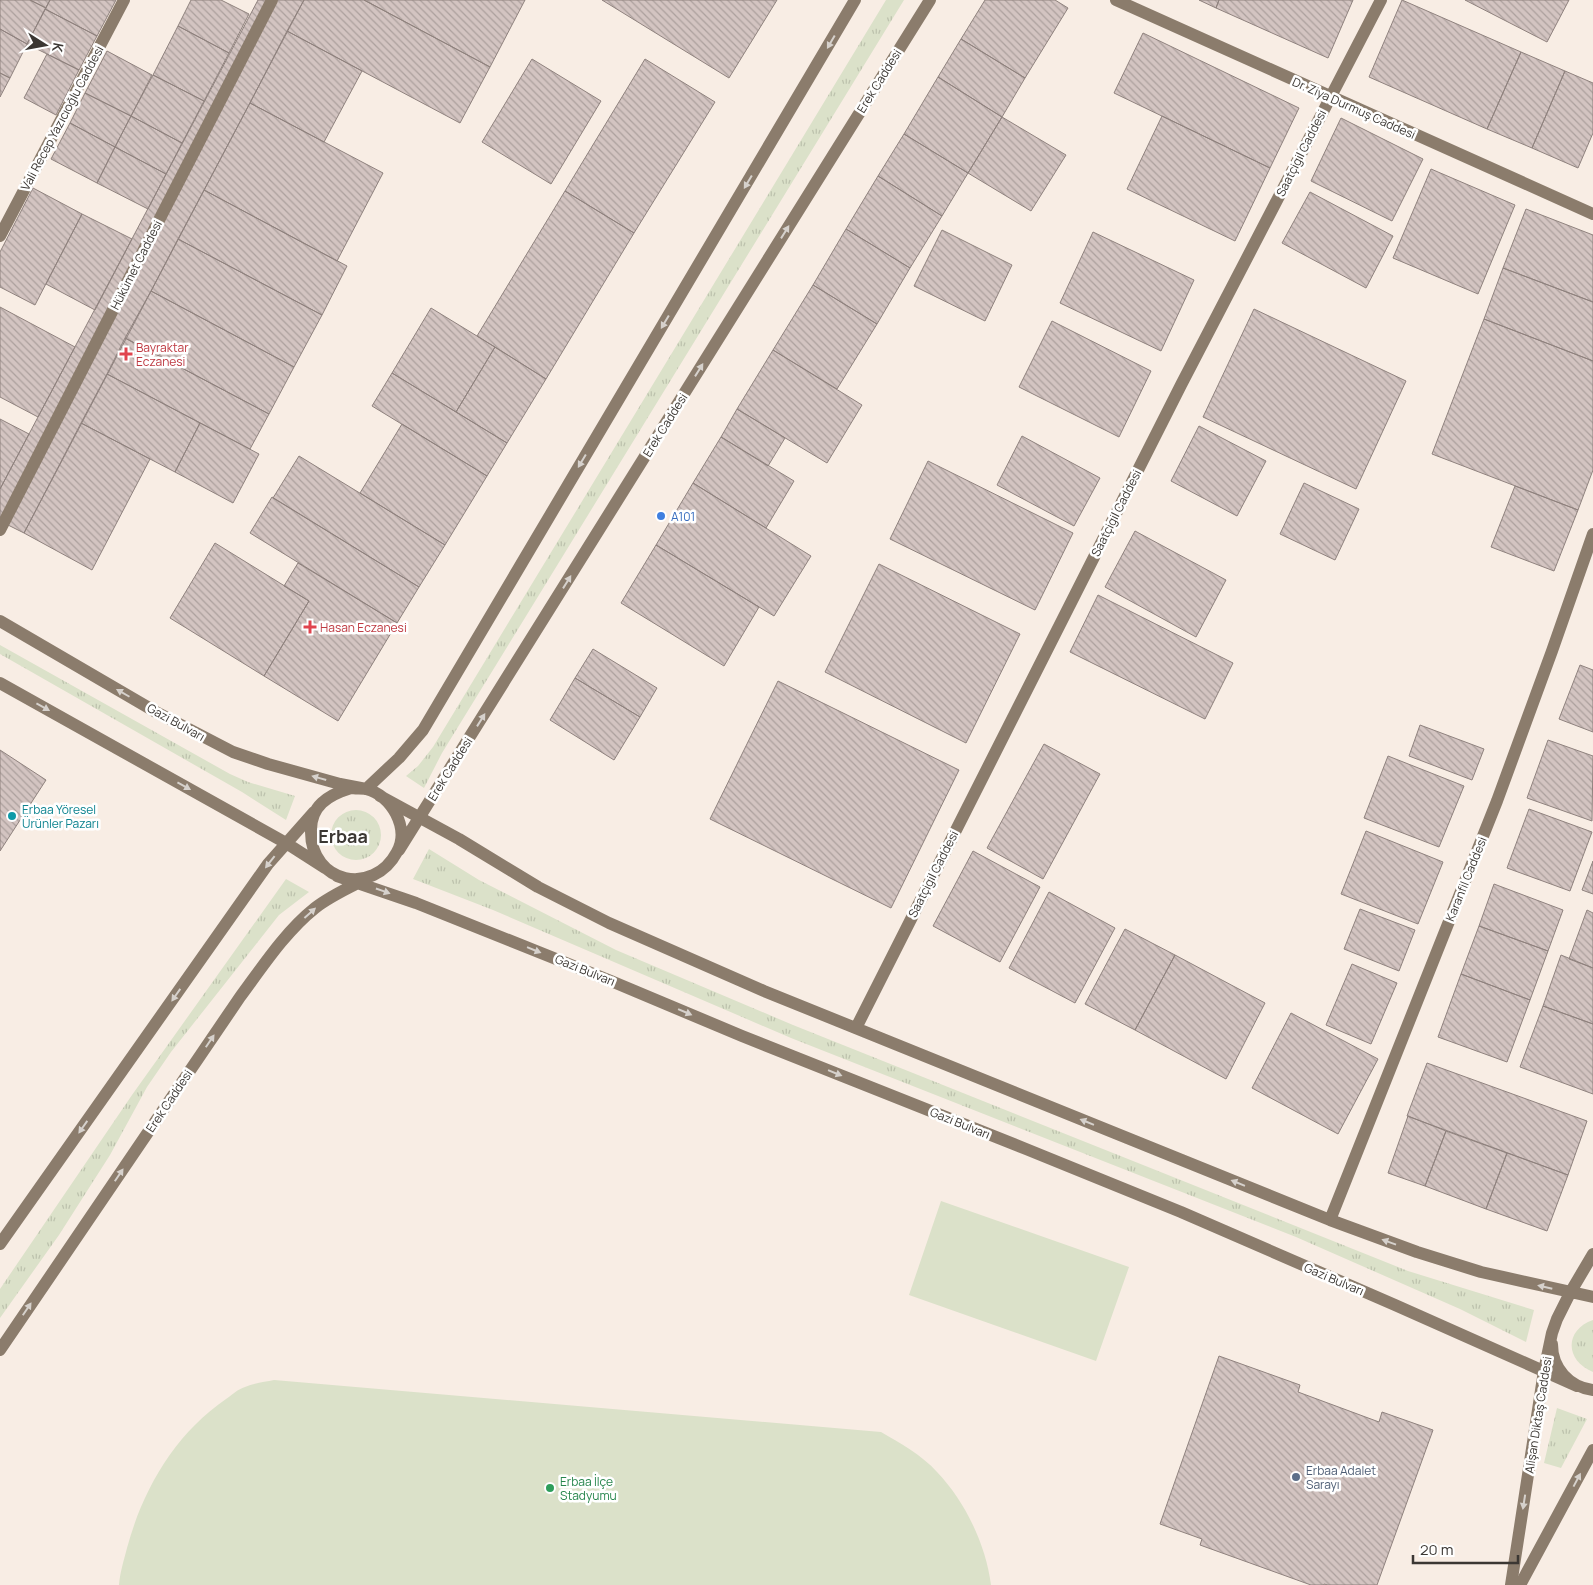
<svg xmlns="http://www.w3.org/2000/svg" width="1593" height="1585" font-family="Manrope,sans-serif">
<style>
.grass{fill:url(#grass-tufts)}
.park{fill:#dbe1c9}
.building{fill:url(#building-back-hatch);stroke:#8f827e}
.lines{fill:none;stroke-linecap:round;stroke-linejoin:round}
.secondary{stroke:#8b7c6c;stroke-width:12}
.oneway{fill:#d6d1cc}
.health-dot{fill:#e0444e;stroke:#fff;stroke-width:2}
.shop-dot{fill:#3f7fe0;stroke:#fff;stroke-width:2}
.culture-dot{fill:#0f9aa8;stroke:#fff;stroke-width:2}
.service-dot{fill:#5c6f8a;stroke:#fff;stroke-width:2}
.leisure-dot{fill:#2e9e5b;stroke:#fff;stroke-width:2}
.labels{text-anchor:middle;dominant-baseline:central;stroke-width:5;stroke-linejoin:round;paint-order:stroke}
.street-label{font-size:12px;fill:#3b3733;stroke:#fff}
.health-label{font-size:12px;fill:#be3a42;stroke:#fff;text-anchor:start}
.shop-label{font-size:12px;fill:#366cbe;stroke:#fff;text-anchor:start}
.culture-label{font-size:12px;fill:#0d838f;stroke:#fff;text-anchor:start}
.service-label{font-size:12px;fill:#4e5e75;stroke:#fff;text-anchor:start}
.leisure-label{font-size:12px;fill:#27864d;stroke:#fff;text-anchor:start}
.district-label{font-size:18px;font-weight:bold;fill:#3b3733;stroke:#fff}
</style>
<defs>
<pattern id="grass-tufts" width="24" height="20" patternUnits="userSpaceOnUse" patternTransform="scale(1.25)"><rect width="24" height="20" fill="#dbe1c9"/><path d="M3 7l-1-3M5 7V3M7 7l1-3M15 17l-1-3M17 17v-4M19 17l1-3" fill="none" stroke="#bdc2ad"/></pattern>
<pattern id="building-back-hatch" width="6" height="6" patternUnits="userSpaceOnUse" patternTransform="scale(1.25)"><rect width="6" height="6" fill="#d3c4c1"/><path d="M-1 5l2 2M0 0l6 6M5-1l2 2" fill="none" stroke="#aca09d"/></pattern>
</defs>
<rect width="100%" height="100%" fill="#f8ede4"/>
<path class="grass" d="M886,0H904L442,753L424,788L406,776L418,766L433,747Z
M0,645L230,774L248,782L295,796L286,820L242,792L0,654Z
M331 835a25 25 0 1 1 50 0a25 25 0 1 1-50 0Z
M429,849L479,880L616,950L793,1025L1408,1271L1534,1310L1526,1342L1460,1309L1296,1237L791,1038L493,910L413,879Z
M286,879L309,892L279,915L171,1052L147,1087L110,1155L59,1235L0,1318V1289L132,1095Z
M1593,1320V1372C1565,1361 1564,1330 1593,1320Z
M1557,1408L1587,1419L1561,1468L1544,1463Z"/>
<path class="park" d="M941,1201L1129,1267L1096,1361L909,1295Z
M274,1380L881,1432C900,1443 922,1455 937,1472C965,1501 986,1545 991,1585H119C120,1572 124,1560 127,1548C143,1489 175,1434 226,1399C232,1395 238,1389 245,1387C254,1383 265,1382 274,1380Z"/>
<path class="building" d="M0,0H30L46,8L27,44L0,29Z
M30,0H50L46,8Z
M50,0H116L97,36L45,9Z
M191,0H221L249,14L229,53L178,26Z
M258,0H304L24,533L0,521V489Z
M304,0H364L490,67L460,123L287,31Z
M364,0H525L490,67Z
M602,0H777L729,78Z
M985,0H1055L1068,8L1025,78L961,39Z
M1199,0H1219L1216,8Z
M1219,0H1353L1328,58L1216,8Z
M1402,0L1521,52L1487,129L1369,77Z
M1465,0H1569L1547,42Z
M45,9L97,36L79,70L27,44Z
M178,26L229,53L204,101L153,75Z
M0,29L27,44L10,78L0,73Z
M287,31L362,71L324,142L250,103Z
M1143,33L1299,108L1270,168L1114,93Z
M961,39L1025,78L1002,117L938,77Z
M107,51L152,75L131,116L85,93Z
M1521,52L1565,71L1532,148L1487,129Z
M47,54L79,70L56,115L24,98Z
M532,59L601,101L551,184L482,142Z
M645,59L715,102L634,233L565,191Z
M1565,71L1593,83V133L1578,168L1532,148Z
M0,73L10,78L0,97Z
M153,75L204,101L182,143L131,116Z
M938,77L1002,117L968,173L904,134Z
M85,93L131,116L115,147L70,123Z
M250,103L383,173L337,261L204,190Z
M131,116L182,143L166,174L115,147Z
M1162,116L1270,168L1235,241L1127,189Z
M1002,117L1066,155L1031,211L968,173Z
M1341,118L1423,159L1392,221L1311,181Z
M70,123L115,147L97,183L51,159Z
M904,134L968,173L942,216L878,176Z
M115,147L166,174L148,209L97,183Z
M1431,169L1515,205L1478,294L1393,258Z
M878,176L942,216L910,268L846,229Z
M33,188L82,214L35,305L0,287V252Z
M204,190L347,266L322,315L178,239Z
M565,191L634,233L546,379L477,336Z
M1310,192L1393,236L1366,288L1282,243Z
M1526,209L1593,235V302L1503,268Z
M82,214L132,239L95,310L46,284Z
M846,229L910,268L877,324L813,285Z
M942,230L1012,265L985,321L914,286Z
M1093,232L1194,280L1161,351L1060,303Z
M178,239L322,315L294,367L151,291Z
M1503,268L1593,302V361L1484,319Z
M813,285L877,324L837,389L773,350Z
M151,291L294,367L269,414L125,338Z
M0,307L75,347L38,417L0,397Z
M431,308L495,347L456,412L392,373Z
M1254,309L1406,381L1356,489L1203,417Z
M1484,319L1593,361V470L1578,510L1432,454Z
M1052,321L1151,371L1119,437L1019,387Z
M125,338L269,414L250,449L107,374Z
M495,347L546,379L507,443L456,412Z
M773,350L862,405L827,463L737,409Z
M392,373L507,443L487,476L372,406Z
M107,374L200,423L175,472L81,423Z
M737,409L785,438L768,466L721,437Z
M0,419L29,434L0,489Z
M81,423L150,459L92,570L24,533Z
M200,423L259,454L233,503L175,472Z
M402,424L487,476L445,545L360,493Z
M1199,426L1266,461L1237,516L1171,481Z
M1022,436L1100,478L1074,526L997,485Z
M721,437L794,481L766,528L693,483Z
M299,456L445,545L419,587L273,498Z
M928,461L1073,533L1035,610L890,539Z
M693,483L811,556L774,616L656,545Z
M1304,483L1359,509L1335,560L1280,534Z
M1515,486L1578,510L1554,571L1491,547Z
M272,497L419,587L397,623L250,533Z
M1135,531L1226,580L1196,637L1105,587Z
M215,543L309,601L264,676L170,618Z
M656,545L759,607L724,666L621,603Z
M298,563L397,623L338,721L264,676L309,601L284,586Z
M879,564L1020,634L966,743L825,672Z
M1098,595L1233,663L1205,719L1070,652Z
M593,649L657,688L640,717L575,678Z
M1580,665L1593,670V732L1559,719Z
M575,678L640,717L614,760L550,720Z
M778,681L959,770L891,908L710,819Z
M1420,725L1484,749L1472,780L1409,756Z
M1548,740L1593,756L1592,821L1527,798Z
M1044,744L1100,774L1043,879L987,848Z
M0,750L46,780L0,851Z
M1388,756L1464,786L1439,847L1364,818Z
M1529,809L1592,832L1570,891L1507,868Z
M1366,831L1443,862L1418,924L1341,894Z
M973,851L1040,887L1000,962L933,926Z
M1593,861V894L1582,890Z
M1494,884L1563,910L1548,951L1479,926Z
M1049,892L1115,928L1075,1003L1009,968Z
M1360,909L1415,930L1399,971L1344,949Z
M1587,910L1593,913V968L1569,959Z
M1479,926L1548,951L1530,1000L1461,974Z
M1125,929L1175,955L1135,1030L1085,1004Z
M1175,955L1265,1003L1226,1079L1135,1030Z
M1561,955L1593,968V1024L1543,1006Z
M1352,964L1397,983L1371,1044L1326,1025Z
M1461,974L1530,1000L1507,1062L1438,1037Z
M1543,1006L1593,1024V1094L1520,1067Z
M1291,1013L1378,1059L1338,1134L1252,1088Z
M1427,1063L1587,1121L1568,1175L1407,1116Z
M1408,1116L1446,1131L1425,1186L1388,1173Z
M1446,1131L1507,1153L1486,1209L1425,1186Z
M1507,1153L1568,1175L1547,1231L1486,1209Z
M1219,1356L1300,1385L1298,1392L1379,1422L1382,1412L1433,1430L1377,1585H1328L1324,1584V1585H1311L1200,1545L1202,1539L1160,1524Z"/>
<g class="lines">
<path class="secondary" d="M1116,0L1593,214
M0,236L124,0
M0,530L272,0
M0,621L156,712L233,752L268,764L340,784L366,789L399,758L423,730L855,0
M0,683L286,843L325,868
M351,788C355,789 362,788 366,789C392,795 410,829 397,852C373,897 311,883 311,832C310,806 328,795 351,788Z
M380,796L459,839L538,887L609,923L764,991L1330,1220L1417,1252L1481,1272L1593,1297
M399,850L930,0
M337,876L416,903L611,981L742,1036L1026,1149L1181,1212L1395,1305L1577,1386
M856,1028L1181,385L1381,0
M1330,1220L1497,801L1552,651L1593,534
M0,1244L268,864L314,812
M1552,1344C1552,1368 1569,1387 1593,1390
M0,1350L240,997C263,966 285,932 315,908C329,897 346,889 362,881
M1511,1585L1544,1371L1552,1333L1557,1319L1570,1293L1593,1254
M1520,1585L1593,1450"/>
</g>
<defs><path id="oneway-solid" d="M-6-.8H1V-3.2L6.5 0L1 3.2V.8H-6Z" transform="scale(1.25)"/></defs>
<g class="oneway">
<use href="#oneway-solid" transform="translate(831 42) rotate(120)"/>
<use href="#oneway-solid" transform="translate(748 182) rotate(121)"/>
<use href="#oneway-solid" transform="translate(785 232) rotate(-58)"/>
<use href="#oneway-solid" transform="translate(665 322) rotate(121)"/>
<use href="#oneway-solid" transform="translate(699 370) rotate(-58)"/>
<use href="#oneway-solid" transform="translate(582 461) rotate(121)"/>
<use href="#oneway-solid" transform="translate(567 582) rotate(-58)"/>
<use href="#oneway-solid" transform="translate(123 693) rotate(-150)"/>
<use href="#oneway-solid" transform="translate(43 707) rotate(29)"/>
<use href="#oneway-solid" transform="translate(481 720) rotate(-58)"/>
<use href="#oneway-solid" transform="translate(319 778) rotate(-164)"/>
<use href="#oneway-solid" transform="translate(184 786) rotate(29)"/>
<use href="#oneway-solid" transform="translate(270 862) rotate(128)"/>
<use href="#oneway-solid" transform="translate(383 891) rotate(19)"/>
<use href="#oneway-solid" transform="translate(310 913) rotate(-42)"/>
<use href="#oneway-solid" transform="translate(534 950) rotate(22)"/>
<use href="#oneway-solid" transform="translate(176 995) rotate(125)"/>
<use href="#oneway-solid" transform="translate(685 1012) rotate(23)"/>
<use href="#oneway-solid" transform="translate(210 1041) rotate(-56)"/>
<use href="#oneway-solid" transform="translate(835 1073) rotate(22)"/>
<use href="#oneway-solid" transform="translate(1087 1122) rotate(-158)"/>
<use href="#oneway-solid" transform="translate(83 1127) rotate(125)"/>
<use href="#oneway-solid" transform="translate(119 1175) rotate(-56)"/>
<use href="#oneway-solid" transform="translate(1238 1183) rotate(-158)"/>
<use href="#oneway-solid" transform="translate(1389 1242) rotate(-160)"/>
<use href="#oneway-solid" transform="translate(1545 1287) rotate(-167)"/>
<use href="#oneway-solid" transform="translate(27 1309) rotate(-56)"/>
<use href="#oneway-solid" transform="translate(1577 1480) rotate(-62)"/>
<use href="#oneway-solid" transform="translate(1524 1502) rotate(99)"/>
</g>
<g class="health-dot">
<path d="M123.5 346.5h5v5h5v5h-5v5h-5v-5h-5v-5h5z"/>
<path d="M307.5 619.5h5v5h5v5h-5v5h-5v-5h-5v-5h5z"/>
</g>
<circle class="shop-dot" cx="661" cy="516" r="5"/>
<circle class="culture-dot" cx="12" cy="816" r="5"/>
<circle class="service-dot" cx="1296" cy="1477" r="5"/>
<circle class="leisure-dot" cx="550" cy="1488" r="5"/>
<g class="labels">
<g class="street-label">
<text transform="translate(879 81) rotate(-58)">Erek Caddesi</text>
<text transform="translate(1354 108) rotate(24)">Dr. Ziya Durmuş Caddesi</text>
<text transform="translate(62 118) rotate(-62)">Vali Recep Yazıcıoğlu Caddesi</text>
<text transform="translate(1301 153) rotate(-63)">Saatçigil Caddesi</text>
<text transform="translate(136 265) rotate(-63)">Hükümet Caddesi</text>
<text transform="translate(665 425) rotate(-58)">Erek Caddesi</text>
<text transform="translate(1116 513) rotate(-63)">Saatçigil Caddesi</text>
<text transform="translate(176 722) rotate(29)">Gazi Bulvarı</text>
<text transform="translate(450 769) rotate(-58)">Erek Caddesi</text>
<text transform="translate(933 874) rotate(-63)">Saatçigil Caddesi</text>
<text transform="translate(1466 879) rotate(-68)">Karanfil Caddesi</text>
<text transform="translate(585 970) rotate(22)">Gazi Bulvarı</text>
<text transform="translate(169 1101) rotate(-56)">Erek Caddesi</text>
<text transform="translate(960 1123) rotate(22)">Gazi Bulvarı</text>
<text transform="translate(1334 1279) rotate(23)">Gazi Bulvarı</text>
<text transform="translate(1538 1415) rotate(-81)">Alişan Diktaş Caddesi</text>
</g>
<g class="health-label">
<text x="136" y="347">Bayraktar<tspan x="136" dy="14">Eczanesi</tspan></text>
<text x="320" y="627">Hasan Eczanesi</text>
</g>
<g class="shop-label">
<text x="671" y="516">A101</text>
</g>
<g class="culture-label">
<text x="22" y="809">Erbaa Yöresel<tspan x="22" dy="14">Ürünler Pazarı</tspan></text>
</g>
<g class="service-label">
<text x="1306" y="1470">Erbaa Adalet<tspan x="1306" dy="14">Sarayı</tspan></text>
</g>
<g class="leisure-label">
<text x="560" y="1481">Erbaa İlçe<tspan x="560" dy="14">Stadyumu</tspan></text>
</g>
<g class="district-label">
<text x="343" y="836">Erbaa</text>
</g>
</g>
<g transform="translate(45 45) rotate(101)" stroke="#ffffff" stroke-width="4" paint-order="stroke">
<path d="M0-4L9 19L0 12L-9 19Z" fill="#3b3733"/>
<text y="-8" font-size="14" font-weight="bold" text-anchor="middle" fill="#3b3733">K</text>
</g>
<path d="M1413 1555v8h105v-8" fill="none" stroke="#3b3733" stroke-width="2.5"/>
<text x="1420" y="1555" font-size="15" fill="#3b3733" stroke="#ffffff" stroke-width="4" paint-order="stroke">20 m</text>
</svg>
